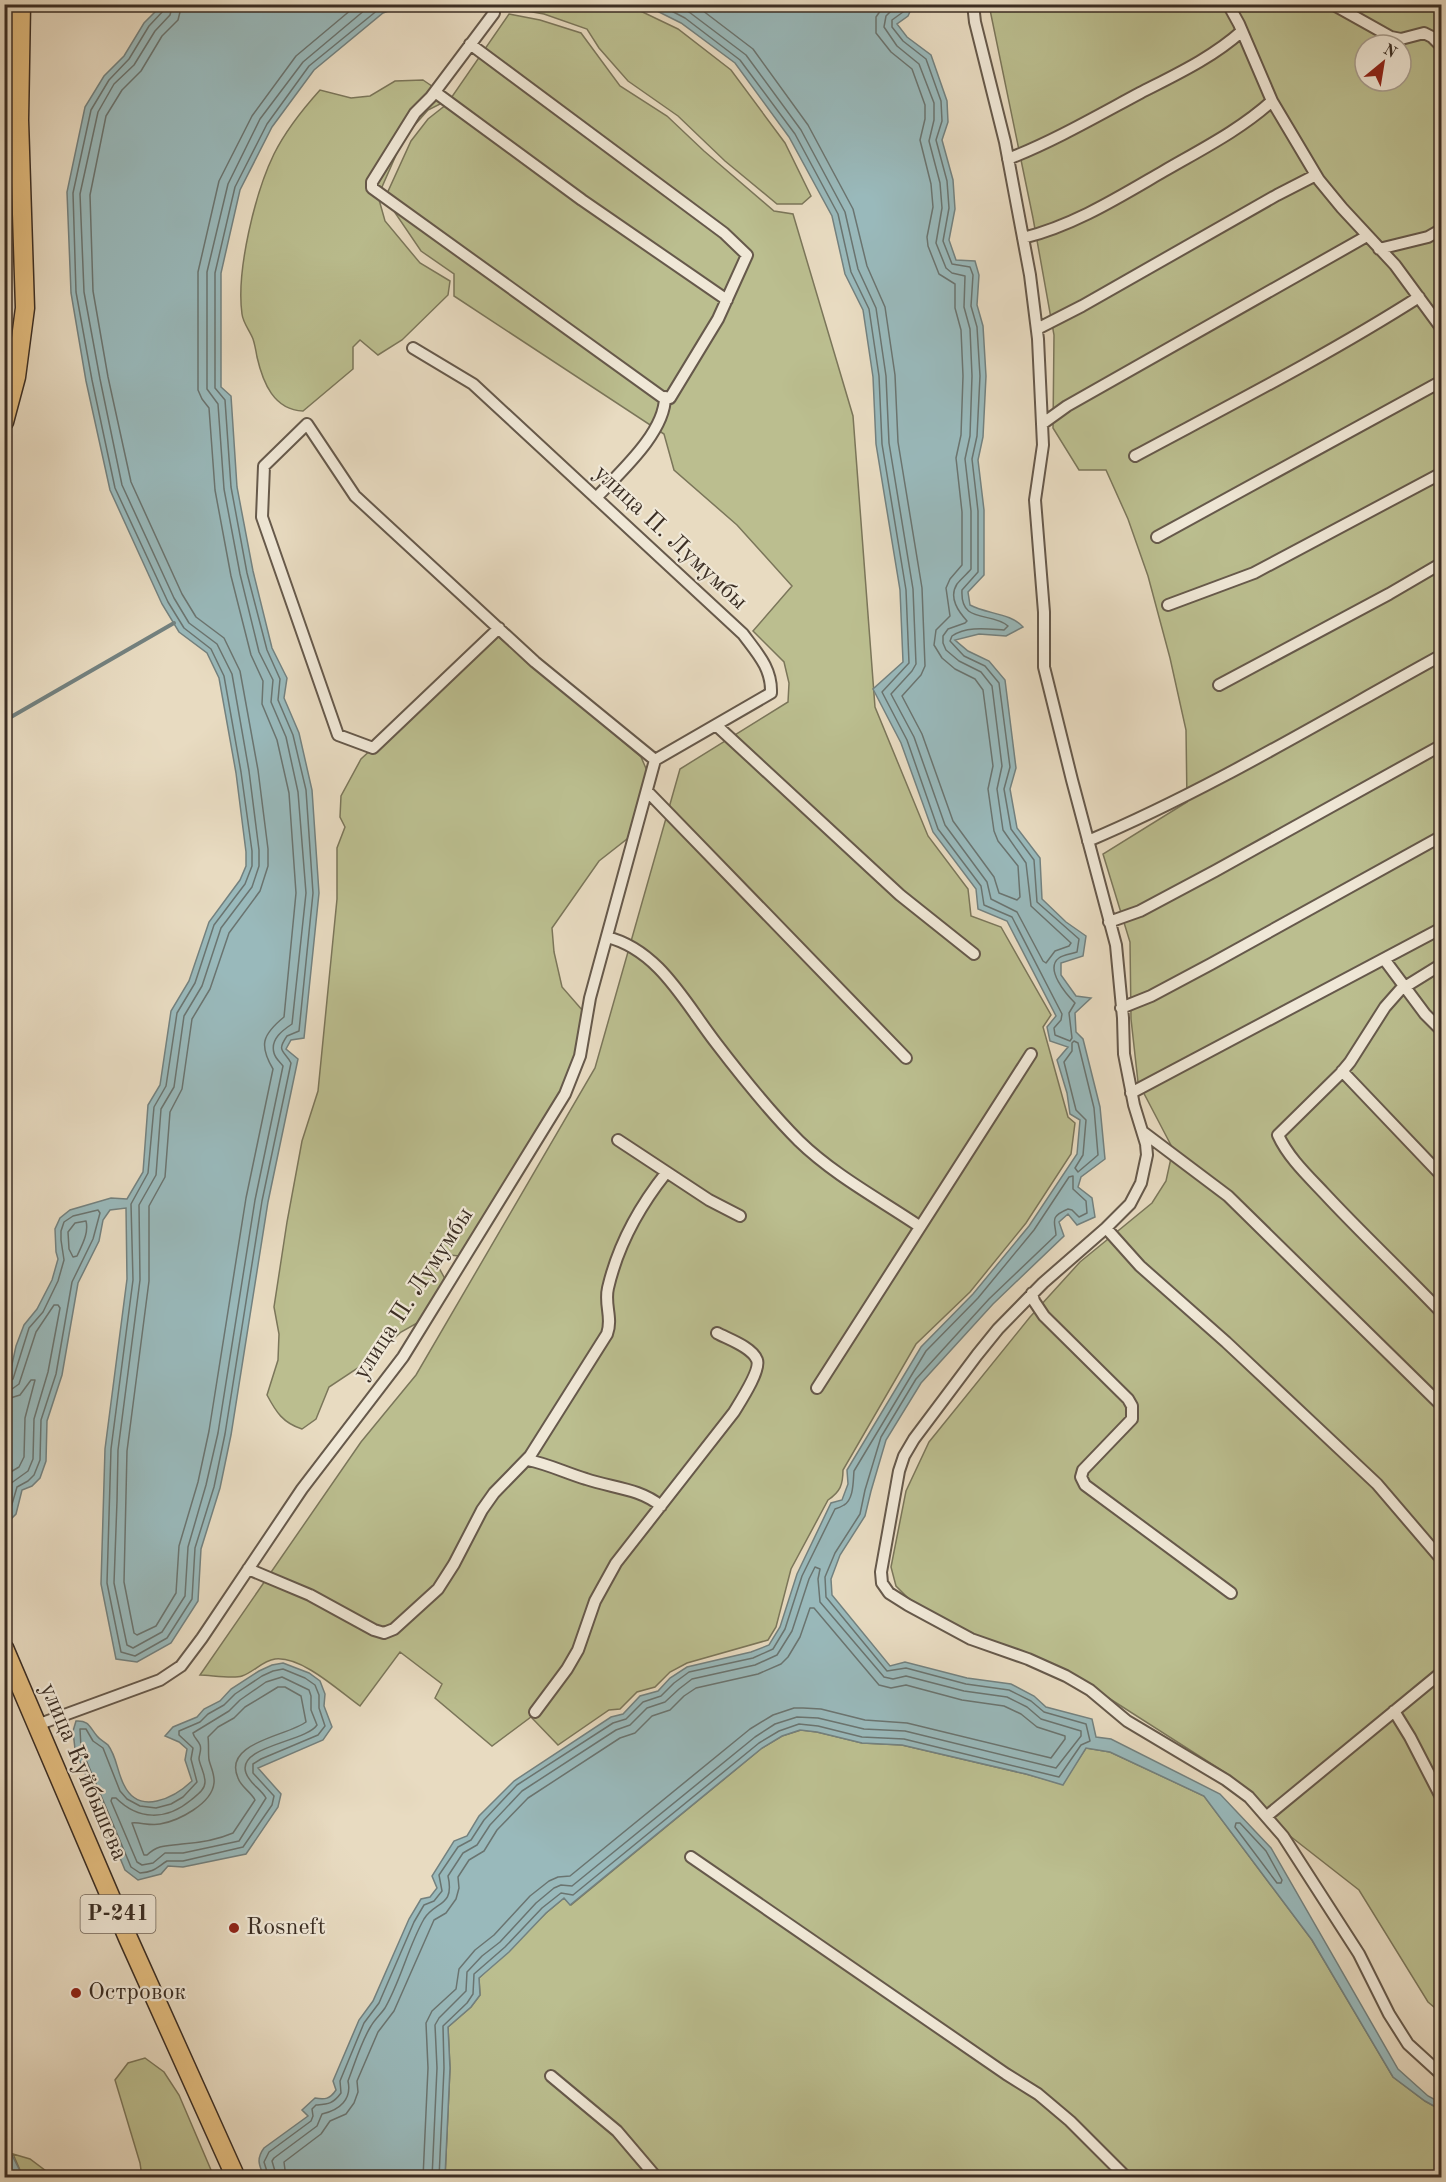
<svg xmlns="http://www.w3.org/2000/svg" width="1446" height="2182" font-family="'Old Standard TT',serif">
	<rect width="100%" height="100%" fill="#e8dbc1"/>
	<filter id="stains"><feTurbulence type="fractalNoise" baseFrequency=".00333" numOctaves="4"/><feColorMatrix values="0 0 0 0 .2 0 0 0 0 .09 0 0 0 0 .02 0 0 0 .5 -.17"/></filter>
	<radialGradient id="worn" r=".72"><stop offset=".6" stop-color="#630" stop-opacity="0"/><stop offset="1" stop-color="#630" stop-opacity=".3"/></radialGradient>
	<path fill="#bbbe8f" stroke="#7b765a" stroke-width="1.5" fill-rule="evenodd" d="M516,4L628,5L678,29L731,70L785,143L811,196L802,204H777L725,161L678,116L628,81L599,48L587,29L544,14L516,9Z
		M989,5H1441V2013L1428,2002L1359,1890L1290,1836L1226,1773L1093,1688L922,1612L896,1586L891,1567L906,1491L929,1442L1030,1317L1080,1262L1152,1203L1166,1181L1173,1149L1138,1082L1131,1019L1130,942L1103,854L1187,802L1186,730L1170,658L1148,576L1128,519L1106,470H1079L1053,428L1054,335L1033,218ZM1365,45H1401V81H1365Z
		M509,14L540,20L581,33L620,86L667,116L704,151L774,211L793,214L853,416L875,707L928,836L968,889L971,916L1001,927L1051,1015L1043,1027L1068,1117L1075,1123L1071,1154L1026,1223L970,1292L916,1344L843,1470C843,1485 840,1492 828,1500L791,1569L776,1627L768,1640L687,1663L670,1672L655,1687L637,1692L620,1709L609,1710L558,1745L531,1717L492,1746L435,1698L442,1684L400,1652L360,1706C339,1691 302,1656 275,1659C262,1661 254,1672 242,1676C233,1679 210,1675 200,1675L361,1442L416,1375L595,1068L680,769L788,702L789,683L784,662L753,631L792,586L737,525L674,470L664,434L454,296V274L421,251L385,198L411,141L428,119L447,104Z
		M423,80L442,93L444,102L428,110L404,137L378,196L385,221L420,263L450,281L448,295L402,340L378,355L360,340L353,347V369L303,411C274,410 263,383 257,357C256,351 255,345 253,339C250,331 243,323 242,314C236,271 255,193 274,154C286,130 302,110 320,90L351,98L370,96L395,81Z
		M496,635L641,757L648,773L632,835L599,861L552,928L554,952L562,987L583,1011L577,1054L561,1092L459,1256L431,1253L445,1279L419,1322L401,1332L373,1358L329,1387L316,1419L302,1429C283,1423 276,1412 267,1395L278,1360L279,1334L274,1307L287,1222L302,1141L318,1091L337,899V848L345,827L340,817L341,796L361,759Z
		M801,1730L817,1732L862,1743L902,1745L1026,1774L1062,1784L1086,1748L1110,1752L1204,1796L1312,1940L1393,2077L1425,2101L1441,2110V2177L445,2178L450,2068L448,2027L471,2007L480,1995L479,1978L546,1913L564,1898L571,1905L762,1748L782,1736Z
		M145,2058L164,2072L179,2095L214,2177H142L140,2163L115,2080L128,2063Z
		M13,2154L30,2159L54,2177H23Z"/>
	<path fill="#99b9bb" stroke="#73817f" stroke-width="1.5" d="M162,5H404L383,13L314,70L272,127L240,190L221,273V387L231,396L237,487L253,571L272,648L287,678L284,698L299,733L312,790L319,893L304,1038L291,1040L286,1049L298,1059L268,1202L231,1435L220,1488L201,1549L198,1601L171,1643L137,1662L116,1659L101,1584L105,1449L127,1279L126,1208L110,1210L103,1220L99,1241L78,1283L62,1375L47,1421L46,1461L40,1478L32,1486L22,1490L16,1514L5,1525L4,1382L11,1369L16,1346L24,1325L37,1309L52,1280L58,1259L56,1252L55,1229L60,1218L70,1210L111,1198L127,1199L143,1172L148,1105L160,1085L171,1011L189,981L209,922L240,880L246,866V852L236,773L219,678L207,653L179,632L162,604L110,490L86,381L71,293L67,192L85,107L104,76L124,56L144,23Z
		M645,5H913L908,16L897,24L907,37L931,55L947,101L948,122L942,140L953,180L955,209L949,240L956,260L975,261L979,275L977,305L983,326L986,376L983,437L978,460L984,510V575L968,592L970,605C986,614 1011,613 1023,627L1006,636L979,634L955,640L968,651L989,661L1005,680L1016,768L1010,789L1017,828L1040,858L1042,899L1066,922L1086,936L1083,956L1061,963V975L1076,996L1091,998L1075,1013L1076,1032L1083,1039L1100,1107L1105,1159L1081,1177L1078,1187L1092,1198L1095,1217L1077,1225L1068,1214L1059,1222L1064,1236L993,1304L921,1383L886,1440L871,1491L865,1516L840,1555L831,1579L832,1595L890,1666L905,1662L967,1678L1011,1684L1034,1696L1046,1707L1092,1719L1096,1737L1111,1739L1220,1794L1271,1848L1398,2069L1428,2096L1441,2103V2110L1425,2101L1393,2077L1312,1940L1204,1796L1110,1752L1086,1748L1063,1785L1026,1774L902,1745L862,1743L817,1732L800,1730L782,1736L762,1748L570,1905L564,1898L546,1913L509,1952L479,1978L480,1995L471,2007L448,2027L450,2068L445,2177L309,2178C297,2174 278,2178 264,2177C259,2165 256,2159 264,2148L308,2116L302,2110L315,2098C325,2100 330,2099 336,2090L333,2081L359,2020L373,2001L409,1919L421,1899L430,1897L437,1888L432,1876L454,1841L467,1836L479,1816L514,1781L611,1717L623,1714L640,1696L658,1691L670,1678L687,1667L751,1652L769,1645L780,1627L797,1574L831,1503L842,1500L848,1484L847,1470L921,1347L973,1294L1029,1226L1077,1154L1080,1120L1070,1114L1067,1093L1057,1060L1068,1047L1050,1041L1047,1027L1056,1016L1007,921L978,909L976,889L933,832L901,743L873,689L903,662L900,590L876,444L873,377L863,310L845,274L832,216L789,137L735,63L681,23Z
		M283,1663L309,1673L320,1681L325,1694L324,1706L332,1727L323,1740L258,1768L281,1794L278,1807L246,1854L183,1867L168,1866L161,1874L138,1880L125,1870L75,1749L73,1731L76,1721C89,1720 90,1728 97,1736C100,1740 105,1742 108,1745C117,1757 117,1772 124,1785C139,1816 174,1798 192,1781L185,1760L187,1749L179,1742L165,1736L173,1727L197,1717L204,1709L220,1701L231,1689L259,1671L272,1665Z
		M4,2139L23,2177H5Z"/>
	<g fill="none" stroke-linecap="round" stroke-linejoin="round">
		<path stroke="#6a7470" stroke-width="1.5" d="M166,4L164,10L149,26L129,59L109,80L91,110L73,193L76,292L92,380L115,488L168,602L184,628L211,649L224,676L241,772L252,851V866L245,884L214,925L195,983L177,1013L166,1086L154,1107L148,1173L131,1204L133,1280L111,1449L107,1583L121,1652L135,1656L167,1638L192,1599L195,1548L214,1487L225,1434L262,1201L291,1063C284,1050 276,1052 287,1036L299,1031L313,893L306,790L293,735L278,700L280,679L267,650L247,573L231,487L225,400L215,388V273L235,187L267,124L309,66L379,9L389,4
			M173,4L170,15L155,31L134,65L114,84L98,112L80,194L84,292L100,379L122,485L174,598L189,623L217,644L232,674L249,771L259,850V866L252,887L221,928L202,986L184,1016L174,1087L161,1109L156,1175L139,1205L140,1280L118,1450L117,1501L114,1583L127,1645L133,1648L162,1632L185,1596L188,1547L206,1485L218,1433L255,1200L283,1066C280,1062 275,1058 274,1053C270,1039 283,1030 292,1024L306,893L298,792L286,737L271,702L273,680L259,652L240,574L224,489L218,404L207,389V272L228,184L260,119L303,62L372,4
			M182,4L178,20L162,36L141,71L122,90L106,116L90,195L93,291L108,377L131,482L182,594L196,617L224,638L240,671L258,770L268,849V866L260,891L229,933L210,989L192,1019L182,1089L170,1112L165,1177L149,1206V1281L127,1451L124,1582L134,1633L137,1635L156,1626L176,1593L179,1546L198,1482L209,1431L246,1198L273,1069C259,1045 262,1035 284,1017L296,893L289,793L277,740L262,704L263,681L251,655L231,576L215,490L209,408L202,399L198,390V272L219,181L252,116L296,56L358,4
			M658,4L685,18L740,60L795,134L838,214L851,272L869,309L879,376L882,444L906,590L909,663L882,692L907,740L938,829L981,886L984,905L1012,917L1062,1014L1061,1020L1054,1028L1055,1035L1070,1041L1072,1038L1069,1013L1075,1003C1067,995 1044,969 1059,958C1063,955 1071,954 1077,952L1079,939L1037,902L1034,860L1011,829L1004,789L1010,767L999,683L985,666L964,656L950,641L952,636C967,626 987,629 1004,630L1008,626C991,611 960,625 962,590L978,572V511L972,459L977,436L980,376L977,327L971,306L973,275L970,267L952,264L943,241L949,208L947,181L936,140L942,121L941,101L926,59L903,41L892,27V20L903,12L906,4
			M675,4L689,12L746,55L801,130L845,212L858,269L876,308L886,376L889,443L913,589L916,664L912,671L891,694L914,737L945,825L987,882L991,899L1017,912L1043,961L1046,963L1055,951L1069,946L1071,943L1031,906L1026,863L1003,830L997,789L1002,766L992,686L981,672L959,661L946,650L943,643V636L948,629L965,623L967,621C959,612 948,598 957,584C961,579 967,574 971,569V511L965,459L970,436L972,376L970,329L964,307L965,276L952,273L946,268L936,243L942,208L940,183L929,141L934,120V103L919,64L897,46L884,27L886,16L898,4
			M694,4L753,49L808,125L853,209L867,266L885,307L895,375L898,442L922,588L925,666L921,675L902,696L922,734L953,821L994,877L999,893L1017,900L1020,897L1018,866L998,841L994,831L988,789L993,766L983,690L975,679L955,669L942,658L934,645L936,630L950,616L946,588L950,579L962,565V512L956,458L961,435L963,376L961,330L955,308V284L939,274L928,246L927,237L933,207L931,184L920,140L925,119V105L912,69L891,52L876,33V17L885,4
			M1074,1041L1078,1043L1094,1108L1098,1155L1078,1172L1075,1168L1083,1155L1086,1120L1076,1110L1064,1062L1072,1051V1043Z
			M86,1221C89,1233 82,1245 77,1256L73,1257L69,1249L68,1232L75,1223Z
			M4,1383L13,1379L29,1328L43,1312L58,1281L64,1260L61,1240V1231L64,1222L73,1216L98,1210L100,1213L93,1239L72,1282L56,1374L41,1420L40,1460L34,1475L28,1481L17,1487L10,1511L4,1517
			M4,1390L12,1389L19,1384L36,1332L54,1305H58L60,1308L48,1372L34,1419L33,1459L28,1471L10,1484L4,1504
			M4,1400L20,1395L31,1380H35L25,1418L24,1457L19,1467L4,1476
			M283,1669L305,1678L315,1685L319,1695V1708L325,1726L318,1735L261,1759L253,1764V1773L274,1796L272,1805L243,1847L183,1861H167C156,1868 154,1872 140,1873L131,1867L81,1748L80,1729H86L93,1741L103,1748L120,1791L127,1799L140,1806L156,1808L171,1804L183,1797L197,1782L191,1759L193,1748L179,1735V1731L200,1722L208,1714L224,1705L235,1694L262,1676L273,1671Z
			M282,1677L309,1690L311,1696V1710L317,1725C306,1742 236,1746 246,1773C249,1783 261,1789 266,1798L239,1841L183,1853H165L153,1863L142,1865L137,1862L111,1801L112,1798H116C138,1820 166,1821 191,1800C197,1795 205,1790 205,1782C205,1773 200,1766 199,1759C199,1754 202,1750 200,1745C198,1740 194,1738 193,1733L229,1711L240,1700L266,1682Z
			M278,1687H285L301,1696L306,1722C288,1736 222,1742 238,1778C241,1787 251,1792 255,1800L233,1833C219,1839 198,1843 182,1844C167,1846 159,1844 147,1855H144L132,1823C140,1822 150,1826 160,1824C178,1821 212,1804 214,1783C215,1775 211,1768 209,1760C208,1753 209,1744 208,1737L218,1727L234,1718L245,1707Z
			M1236,1823H1240L1266,1851L1282,1880L1281,1883H1277L1235,1827Z
			M269,2178L264,2162L269,2152L311,2121L313,2116L312,2109L316,2105C328,2104 333,2104 341,2093L340,2081L364,2023L379,2003L414,1922L424,1905L434,1901L442,1891L439,1875L458,1847L471,1840L484,1820L517,1785L613,1723L626,1719L643,1702L661,1696L674,1683L689,1672L753,1658L773,1649L785,1629L802,1576L835,1509C838,1508 841,1507 844,1505C854,1499 853,1481 854,1471L926,1351L978,1298L1034,1230L1069,1177L1073,1176V1189L1086,1201L1087,1213L1079,1217L1072,1210L1068,1209C1049,1217 1055,1221 1056,1235L989,1299L916,1379L881,1437L865,1490L860,1514L835,1553L825,1577L826,1597L887,1671L906,1668L966,1684L1009,1690L1031,1701L1044,1712L1086,1724L1090,1741L1081,1745L1059,1777L904,1739L862,1737L818,1726L799,1724L779,1731L759,1743L573,1895L561,1893L542,1908L505,1947L474,1974L473,1994L467,2003L443,2026L444,2068L439,2178
			M277,2178L272,2161L274,2158L317,2126L322,2114C340,2110 352,2099 348,2081C355,2063 361,2042 371,2026C375,2019 381,2014 385,2008C401,1980 408,1947 424,1919C435,1901 455,1907 448,1876L463,1853L477,1845L490,1825L522,1791L616,1730L630,1725L647,1708L665,1702L679,1689L692,1679L755,1665L777,1655L792,1631L809,1579L815,1567L820,1569L818,1579L820,1602L884,1677L893,1679L906,1676L964,1691L1007,1697L1027,1707L1041,1719L1081,1731V1736L1056,1768L905,1731L864,1729L818,1718L797,1717L775,1724L755,1737L572,1886L561,1885L554,1888L536,1903L500,1942L482,1956L467,1972L466,1991L439,2018L435,2025L437,2068L432,2178
			M286,2178L284,2162L321,2134L330,2121L346,2114L354,2103L358,2092L357,2081L378,2032L394,2011L434,1920L446,1913L456,1899L459,1888L458,1877L469,1860L484,1851L497,1830L528,1798L620,1738L635,1733L652,1716L670,1710L684,1696L696,1688L758,1674L781,1664L788,1657L800,1637L810,1608H814L879,1685L891,1688L906,1685L962,1700L1004,1706L1021,1714L1037,1727L1065,1736V1739L1051,1758L907,1723L865,1720L821,1709L803,1708H794L773,1715L750,1729L570,1876L558,1877L549,1881L530,1896L494,1935L475,1950L459,1969L456,1989L432,2011L426,2023L428,2068L423,2178"/>
		<path stroke="#73817f" stroke-width="4" d="M4,721L174,623"/>
		<g stroke="#66594b" stroke-width="14">
			<path id="street" d="M973,4L975,22L1005,142L1030,275L1038,339L1043,445L1035,500L1044,612V667L1072,780L1116,945L1123,1018L1124,1054L1134,1105L1146,1144L1147,1155L1141,1183L1130,1204L1106,1228L1043,1283L998,1329L977,1355L914,1439L904,1456L899,1471L881,1572L882,1583L889,1593L908,1605L971,1639L1028,1659L1066,1676L1090,1690L1127,1721L1226,1780L1249,1797L1283,1836L1359,1954L1389,2014L1408,2044L1442,2075
				M1228,4L1239,24L1272,101L1319,180L1342,208L1395,265L1442,329
				M1332,4L1391,37L1401,39L1424,33L1432,37L1442,47
				M470,44L724,233L747,255L718,319L670,398L662,397L372,188V182L415,113L431,97L494,13
				M435,92L582,200L727,300
				M1008,159C1054,141 1097,116 1140,93C1175,75 1212,58 1242,31
				M1023,238C1075,225 1119,197 1164,171C1202,149 1240,130 1272,101
				M1379,249L1428,237L1442,229
				M1037,329L1082,306L1277,195L1316,175
				M413,348L473,384L743,634C757,653 772,668 771,693L655,760
				M1042,424L1067,406L1367,236
				M1135,456C1230,405 1328,355 1419,297
				M596,498C619,473 665,433 665,397
				M1157,537L1442,381
				M1168,605L1254,573L1442,473
				M1219,685L1389,594L1442,563
				M716,725L900,895L974,954
				M647,791L906,1058
				M1088,841C1211,789 1325,719 1442,655
				M1109,922L1140,911L1215,871L1442,745
				M607,937C659,950 685,1003 716,1043C742,1077 769,1111 799,1141C834,1175 879,1199 919,1226
				M1384,959L1425,1014L1442,1031
				M1442,964L1400,990L1385,1007L1350,1062L1340,1074L1278,1135C1288,1157 1307,1175 1324,1193C1362,1234 1403,1272 1442,1313
				M1121,1008L1151,996L1211,964L1442,836
				M1342,1071L1442,1176
				M1131,1093L1442,928
				M1143,1132L1228,1196L1442,1406
				M618,1140L709,1200L740,1216
				M1106,1228L1140,1266L1226,1342L1377,1484L1442,1560
				M1032,1293L1034,1301L1044,1316L1128,1399L1132,1406V1419L1083,1470L1081,1477L1085,1485L1231,1593
				M817,1388L1031,1054
				M528,1460C548,1464 566,1473 586,1479C612,1488 639,1488 661,1506
				M248,1569L310,1595L374,1630L384,1633L394,1629L438,1589L454,1564L482,1510L494,1493L530,1456L607,1334C613,1318 604,1305 608,1288C618,1245 639,1207 666,1173
				M1394,1711L1410,1737L1442,1799
				M535,1712L567,1669L578,1650L595,1601L616,1563L734,1412C740,1402 761,1370 757,1360C752,1347 728,1339 717,1333
				M37,1725L160,1680L181,1666L202,1638L302,1489L403,1357L565,1094L580,1056L590,998L655,760L535,662L355,496L307,424L264,466L262,517L338,735L373,748L499,628
				M1267,1816L1442,1672
				M691,1857L1006,2074L1038,2094L1070,2121L1127,2178
				M551,2076L617,2131L657,2178"/>
		</g>
		<g stroke="#3b2e24" stroke-width="21">
			<path id="highway" d="M4,422L16,377L25,308L19,120L21,4
				M4,1648L128,1938L236,2178"/>
		</g>
		<use href="#street" stroke="#f0e8d7" stroke-width="10"/>
		<use href="#highway" stroke="#e4be80" stroke-width="18"/>
	</g>
	<g fill="#8f2418" stroke="#f0e8d7" stroke-width="2">
		<circle cx="234" cy="1928" r="6"/>
		<circle cx="76" cy="1993" r="6"/>
	</g>
	<g text-anchor="middle" dominant-baseline="central" stroke-width="4.5" stroke-linejoin="round" paint-order="stroke">
		<rect fill="#f0e8d7" stroke="#71665a" stroke-width="1.5" x="80.5" y="1895" width="75" height="38" rx="4.5"/>
		<g font-size="22" font-weight="bold" fill="#3b2e24">
			<text x="118" y="1914">Р-241</text>
		</g>
		<g font-size="24" fill="#3b2e24" stroke="#f0e8d7">
			<text transform="translate(670 538) rotate(43)">улица П. Лумумбы</text>
			<text transform="translate(414 1294) rotate(-57)">улица П. Лумумбы</text>
			<text transform="translate(83 1772) rotate(67)">улица Куйбышева</text>
		</g>
		<g font-size="24" fill="#3b2e24" stroke="#f0e8d7" text-anchor="start">
			<text x="246" y="1928">Rosneft</text>
			<text x="88" y="1993">Островок</text>
		</g>
	</g>
	<rect width="1446" height="2182" fill="none" stroke="#e8dbc1" stroke-width="24"/>
	<rect x="6" y="6" width="1434" height="2170" fill="none" stroke="#3b2e24" stroke-width="3"/>
	<rect x="12" y="12" width="1422" height="2158" fill="none" stroke="#3b2e24" stroke-width="1.5"/>
	<g transform="translate(1383 63) rotate(30)"><circle r="28" fill="#f0e8d7" stroke="#a89e8f" stroke-width="1.5"/>
	<path d="M0-4.5L10 22L0 15L-10 22Z" fill="#8f2418"/>
	<text y="-9" font-size="16" font-weight="bold" text-anchor="middle" fill="#3b2e24">N</text>
	</g>
	<rect width="100%" height="100%" filter="url(#stains)"/>
	<rect width="100%" height="100%" fill="url(#worn)"/>
</svg>
